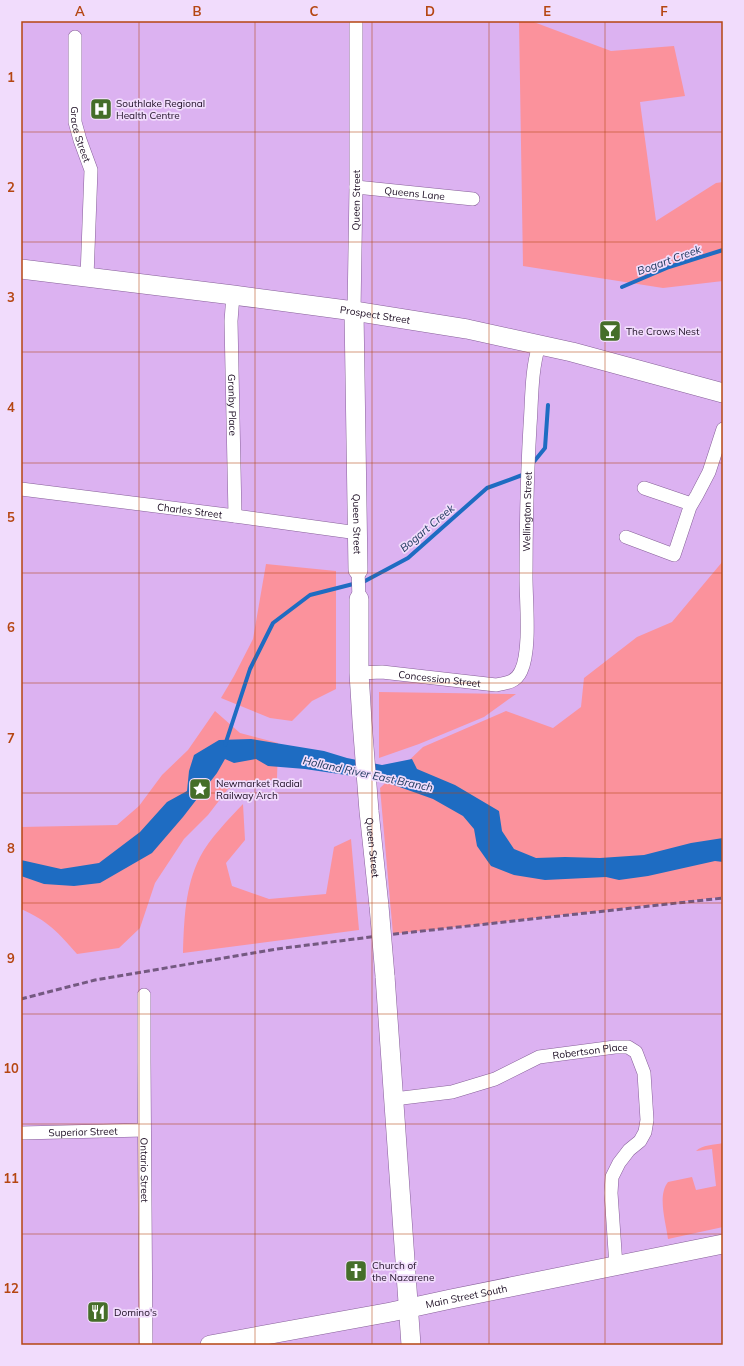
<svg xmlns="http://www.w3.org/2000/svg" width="744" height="1366" font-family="Mulish,sans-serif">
	<rect width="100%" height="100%" fill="#dcb2f1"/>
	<path fill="#fb929c" d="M519,21H531L611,51L674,46L685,96L640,102L656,221L716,183L723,182V281L663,288L523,266Z
		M723,561V897L393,934L380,788L423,747L506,711L553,728L581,707L584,678L637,637L672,622Z
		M266,564L336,571V689L312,701L292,721L270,718L221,698L234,676L253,639Z
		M379,692L516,694L484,717L419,744L379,758Z
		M215,711L240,733L278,743L277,779L228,789L208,815L184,839L155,883L140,928L119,948L77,954C58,932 48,921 21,909V827L117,825L139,806L162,775L188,750Z
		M243,804L245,840L226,863L232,886L269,899L326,894L334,847L351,839L359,930L183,953C184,921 185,886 200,857C209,839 229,819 243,804Z
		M723,1143V1227L668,1239C666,1222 657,1196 668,1182L692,1177L696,1190L716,1186L712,1149L696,1151C702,1145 714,1145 723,1143Z"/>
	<path fill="#1e6cc2" d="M251,739L324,751L347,758L382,765L412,759L417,769L455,785L499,811L502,831L514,849L536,858L565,857L600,858L644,855L691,843L723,838V862L715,861L648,876L619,880L606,877L545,880L514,875L491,866L477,846L474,829L463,816L433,799L380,780L305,769L268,766L256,759L234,763L225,759L217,773L183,817L152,853L100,883L74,886L44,884L21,876V860L61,869L99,863L140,832L167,802L187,791L189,771L194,755L219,740Z"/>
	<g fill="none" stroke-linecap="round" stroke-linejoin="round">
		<path stroke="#1e6cc2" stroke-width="4" d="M622,287L669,267L723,250
			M532,464L545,448L548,405
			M225,745L250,669L273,623L310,595L365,581L408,558L487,488L525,474"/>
		<g stroke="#876099" stroke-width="14">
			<g id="minor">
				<path id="s1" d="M75,37V122L80,140L91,170L87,277"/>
				<path id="s2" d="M356,187L473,199"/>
				<path id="s3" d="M233,295L231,321L235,516"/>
				<path id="s4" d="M354,311L356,187V21"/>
				<path d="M644,488L691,504"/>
				<path id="s5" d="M21,489L235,516L358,533"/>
				<path d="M626,537L674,555L690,507L697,495L709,472L723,429"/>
				<path d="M358,570L359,599"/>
				<path id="s6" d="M359,673L382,672L496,685C507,683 516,682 521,671C531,650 526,602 526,578C526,527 527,477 530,426C532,399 531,371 539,345"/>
				<path id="s7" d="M144,995V1062L146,1345"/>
				<path id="s8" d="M394,1099L452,1092L495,1079L539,1057L615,1047H628L636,1052L644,1073L647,1120L645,1132L640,1141L629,1150L619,1163L612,1177L611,1193L616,1266"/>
				<path id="s9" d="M21,1133L144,1130"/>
			</g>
		</g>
		<g stroke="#876099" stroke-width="20">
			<g id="secondary">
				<path id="s10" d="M21,269L233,295L354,311L467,329L572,352L723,393"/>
				<path id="s11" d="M354,311L358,570"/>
				<path id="s12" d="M359,599V673L362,721L369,811L379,906"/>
				<path d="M385,976L411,1345"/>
				<path id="s13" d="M210,1345L391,1312L451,1299L723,1244"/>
			</g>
		</g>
		<use href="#minor" stroke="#fff" stroke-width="13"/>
		<use href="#secondary" stroke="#fff" stroke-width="19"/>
		<path stroke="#745981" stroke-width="3" stroke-dasharray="6 3" stroke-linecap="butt" d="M21,999L95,980L277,949L386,935L723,898"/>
		<g stroke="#876099" stroke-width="20" stroke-linecap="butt">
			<path id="secondary-bridge" d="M379,906L385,976"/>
		</g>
		<use href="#secondary-bridge" stroke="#fff" stroke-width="19"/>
	</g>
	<path fill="none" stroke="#b54612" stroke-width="1" stroke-opacity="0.55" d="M139,21V1345M255,21V1345M372,21V1345M489,21V1345M605,21V1345M21,132H723M21,242H723M21,352H723M21,463H723M21,573H723M21,683H723M21,793H723M21,903H723M21,1014H723M21,1124H723M21,1234H723"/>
	<defs>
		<g id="hospital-square" transform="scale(1.15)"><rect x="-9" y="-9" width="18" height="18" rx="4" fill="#456e29" stroke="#f1dcfc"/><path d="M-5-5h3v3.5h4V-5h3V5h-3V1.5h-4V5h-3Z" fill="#fff"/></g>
		<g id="bar-square" transform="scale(1.15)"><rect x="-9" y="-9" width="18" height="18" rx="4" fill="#456e29" stroke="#f1dcfc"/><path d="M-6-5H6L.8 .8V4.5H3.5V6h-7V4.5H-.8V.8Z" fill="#fff"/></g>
		<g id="sight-square" transform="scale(1.15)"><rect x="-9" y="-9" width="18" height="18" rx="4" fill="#456e29" stroke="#f1dcfc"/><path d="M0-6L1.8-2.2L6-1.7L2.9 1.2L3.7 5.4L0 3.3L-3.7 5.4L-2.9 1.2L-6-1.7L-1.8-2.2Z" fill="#fff"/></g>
		<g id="church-square" transform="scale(1.15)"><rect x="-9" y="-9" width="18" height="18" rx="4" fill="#456e29" stroke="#f1dcfc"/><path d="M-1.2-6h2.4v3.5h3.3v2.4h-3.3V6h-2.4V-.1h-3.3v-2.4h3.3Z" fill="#fff"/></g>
		<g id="restaurant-square" transform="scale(1.15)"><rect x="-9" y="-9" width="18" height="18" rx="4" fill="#456e29" stroke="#f1dcfc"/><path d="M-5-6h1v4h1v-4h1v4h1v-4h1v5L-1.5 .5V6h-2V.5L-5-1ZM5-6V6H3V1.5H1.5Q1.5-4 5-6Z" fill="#fff"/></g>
	</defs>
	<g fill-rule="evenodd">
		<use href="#hospital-square" x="101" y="109"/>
		<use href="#bar-square" x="610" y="331"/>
		<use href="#sight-square" x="200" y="789"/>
		<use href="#church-square" x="356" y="1271"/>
		<use href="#restaurant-square" x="98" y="1312"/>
	</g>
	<g text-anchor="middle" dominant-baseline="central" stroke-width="3.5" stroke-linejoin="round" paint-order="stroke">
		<g font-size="10" fill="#1c0d23" stroke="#f1dcfc" text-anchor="start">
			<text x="116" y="103">Southlake Regional<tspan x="116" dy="12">Health Centre</tspan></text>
			<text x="626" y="331">The Crows Nest</text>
			<text x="216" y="783">Newmarket Radial<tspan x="216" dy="12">Railway Arch</tspan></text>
			<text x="372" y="1265">Church of<tspan x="372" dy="12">the Nazarene</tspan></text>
			<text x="114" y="1312">Domino's</text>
		</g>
		<g font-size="10" fill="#1c0d23" stroke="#f1dcfc">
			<text stroke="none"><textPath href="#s1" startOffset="98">Grace Street</textPath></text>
			<text stroke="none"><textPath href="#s2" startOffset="59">Queens Lane</textPath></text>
			<text stroke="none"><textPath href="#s4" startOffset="111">Queen Street</textPath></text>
			<text stroke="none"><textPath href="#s10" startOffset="357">Prospect Street</textPath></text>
			<text stroke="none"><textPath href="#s3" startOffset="110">Granby Place</textPath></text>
			<text stroke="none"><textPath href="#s5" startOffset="170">Charles Street</textPath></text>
			<text stroke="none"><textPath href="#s6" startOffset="328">Wellington Street</textPath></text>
			<text stroke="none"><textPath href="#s11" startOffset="213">Queen Street</textPath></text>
			<text stroke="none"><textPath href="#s6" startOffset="81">Concession Street</textPath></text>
			<text stroke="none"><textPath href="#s12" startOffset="249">Queen Street</textPath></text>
			<text stroke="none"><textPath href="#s8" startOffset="204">Robertson Place</textPath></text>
			<text stroke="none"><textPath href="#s9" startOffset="62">Superior Street</textPath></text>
			<text stroke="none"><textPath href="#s7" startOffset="175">Ontario Street</textPath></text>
			<text stroke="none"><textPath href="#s13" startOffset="261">Main Street South</textPath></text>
		</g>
		<g font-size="11" font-style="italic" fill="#173458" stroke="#f1dcfc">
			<text transform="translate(669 260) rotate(-20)">Bogart Creek</text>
			<text transform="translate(427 528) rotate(-40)">Bogart Creek</text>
			<text transform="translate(368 774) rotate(12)">Holland River East Branch</text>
		</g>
	</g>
	<rect width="744" height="1366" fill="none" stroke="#f1dcfc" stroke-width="44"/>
	<rect x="22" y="22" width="700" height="1322" fill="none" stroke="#b54612" stroke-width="1.5"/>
	<g font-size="13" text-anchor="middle" font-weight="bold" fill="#b54612">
		<text x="80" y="16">A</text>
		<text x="197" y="16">B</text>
		<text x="314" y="16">C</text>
		<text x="430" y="16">D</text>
		<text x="547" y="16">E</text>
		<text x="664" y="16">F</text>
		<text x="11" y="82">1</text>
		<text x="11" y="192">2</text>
		<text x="11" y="302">3</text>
		<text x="11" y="412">4</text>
		<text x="11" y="522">5</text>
		<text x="11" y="632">6</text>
		<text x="11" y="743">7</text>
		<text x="11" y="853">8</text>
		<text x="11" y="963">9</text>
		<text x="11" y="1073">10</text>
		<text x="11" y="1183">11</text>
		<text x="11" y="1293">12</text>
	</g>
</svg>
